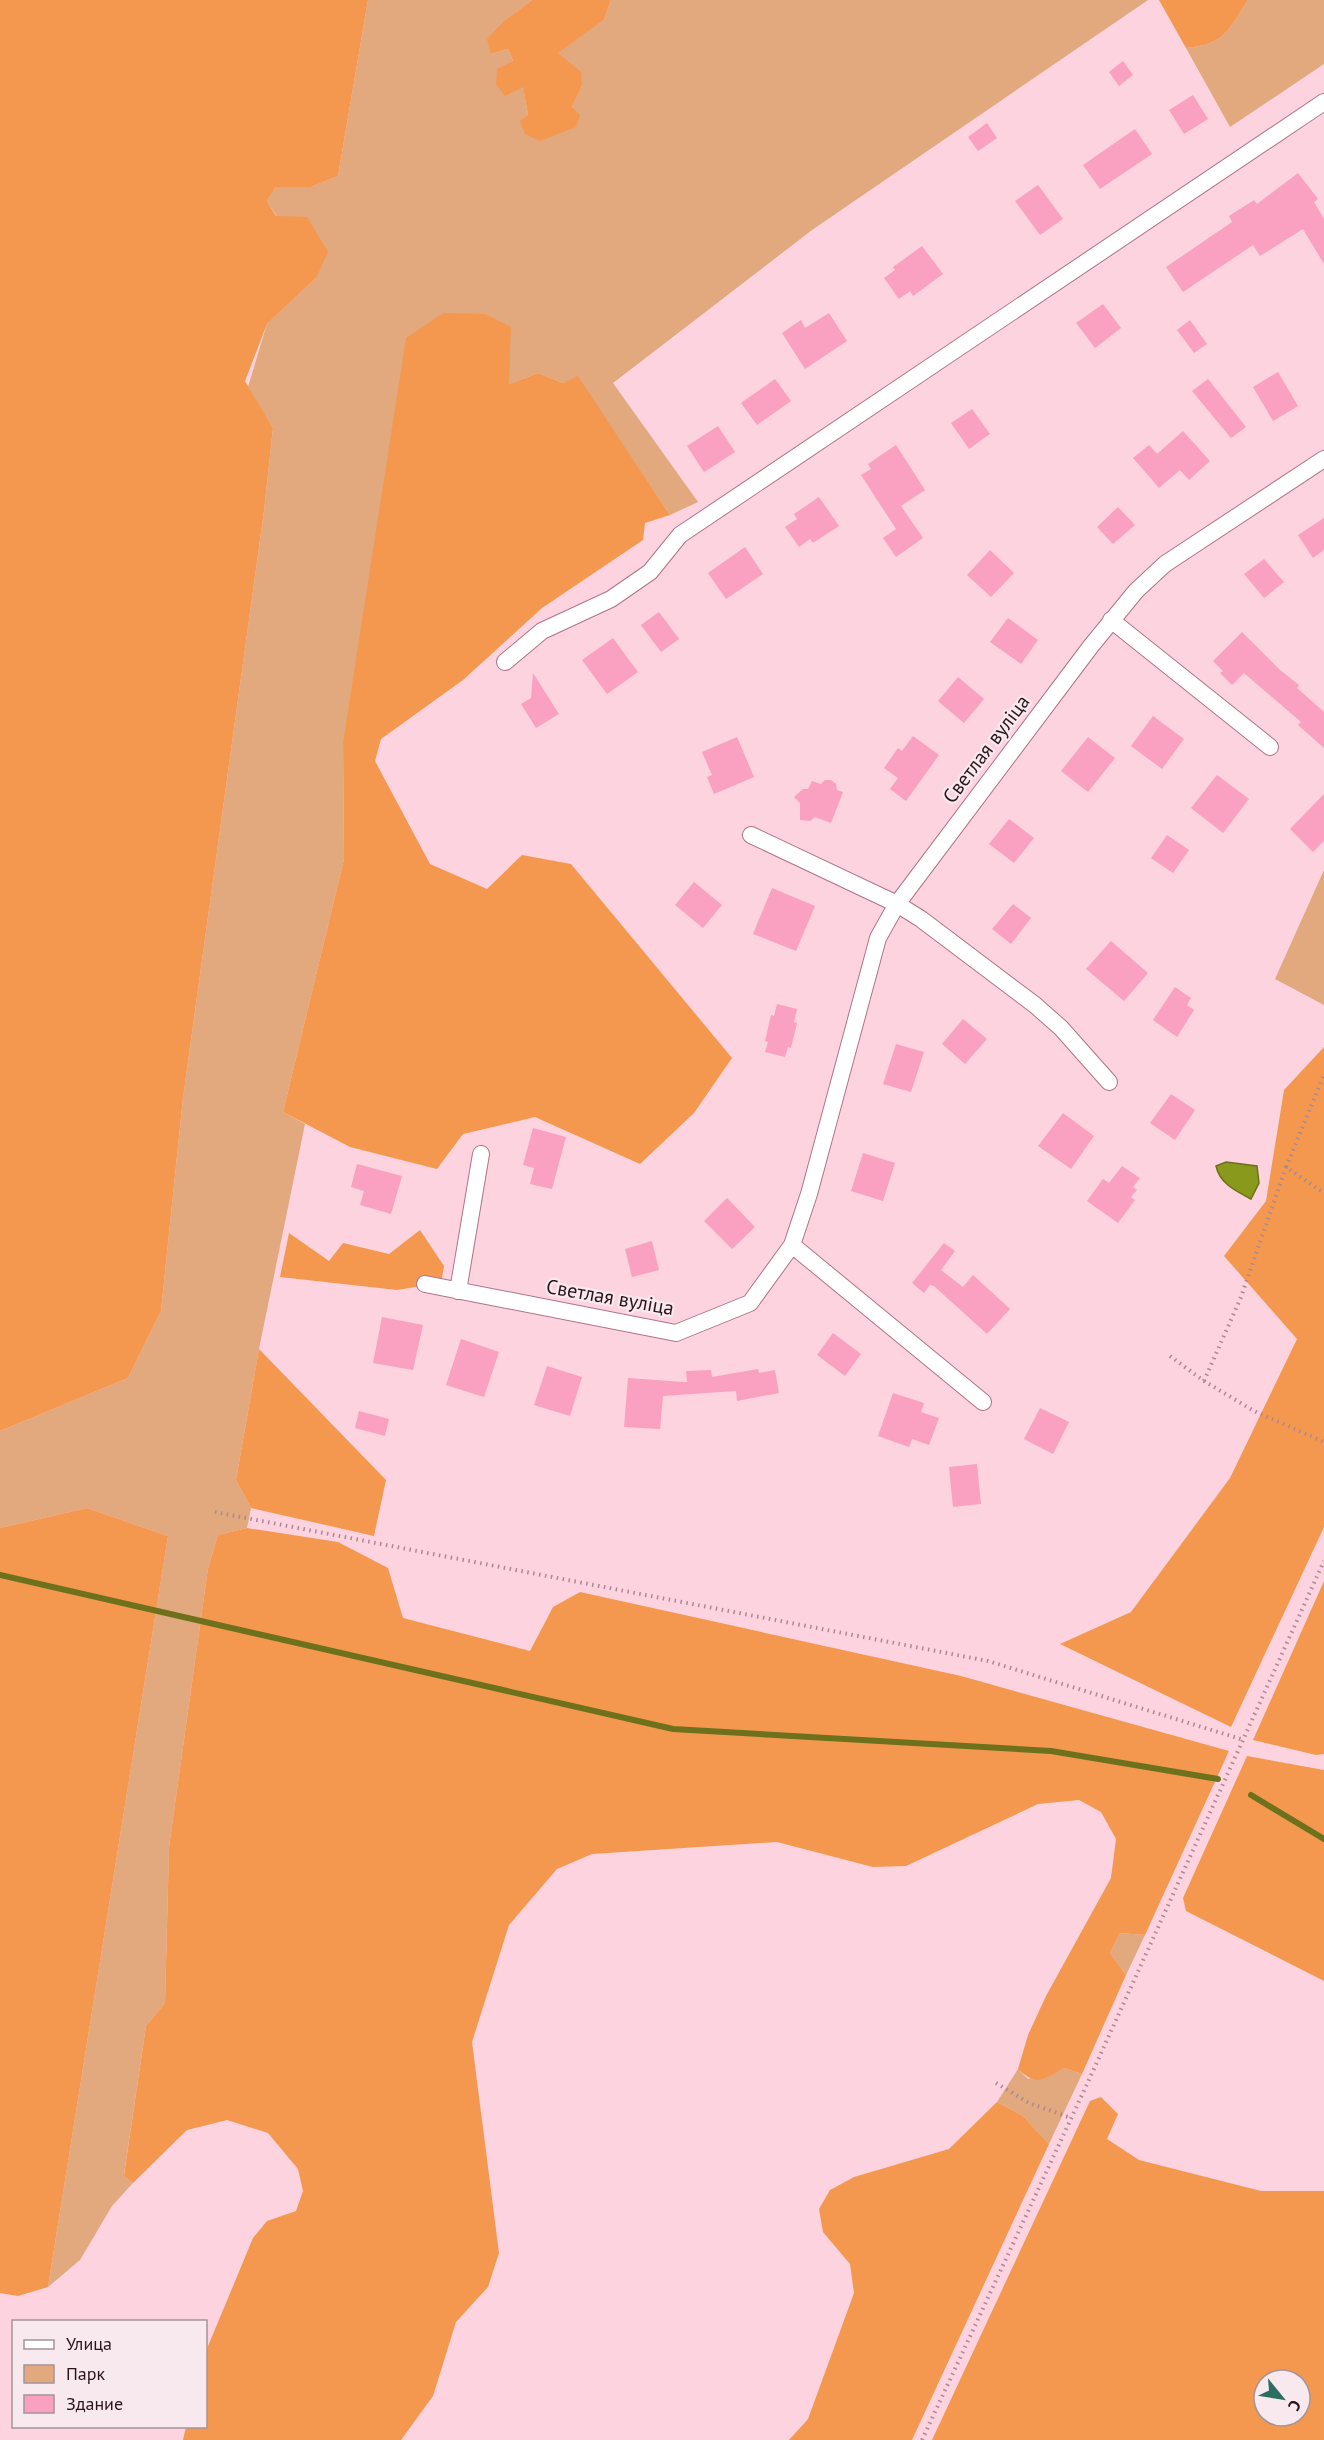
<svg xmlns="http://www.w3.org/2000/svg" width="1324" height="2440" font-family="'PT Sans',sans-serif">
	<rect width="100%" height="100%" fill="#fdd3e0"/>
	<path fill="#e2a87e" d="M368,0H532L505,20L491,54L508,49L523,86L528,115L572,107L582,86L557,53L604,20L611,0H1148L812,230L613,383L698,502L670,515L578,377L563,383L538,373L509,384L343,743L344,859L283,1112L305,1124L259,1349L236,1480L251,1508L247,1528L218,1535L208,1568L169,1847L165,2003L146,2026L124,2174L133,2183L112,2206L80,2260L48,2287L168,1536L87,1508L0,1528V1431L128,1378L161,1311L183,1098L264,511L273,428L248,387L267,324L316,278L267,201L276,187H311L338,176Z
		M1248,0H1324V64L1230,127L1186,48C1226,44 1228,30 1248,0Z
		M1324,870V1005L1275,979Z
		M1120,1933L1145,1935L1126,1975L1110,1953Z
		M1064,2068L1082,2074L1049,2144L1023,2116L997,2102L1018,2069L1028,2079Z"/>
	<path fill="#f4984f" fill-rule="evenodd" d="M0,0H368L338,176L311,187H276L267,201L276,216L307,217L328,252L316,278L267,324L245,381L273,428L264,511L183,1098L161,1311L128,1378L0,1431Z
		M532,0H611L604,20L558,53L581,72L582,86L572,107L580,115L576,127L540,141L525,134L520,121L528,115L523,87L505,96L496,84L497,69L513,61L508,49L491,54L487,39L505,20Z
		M1159,0H1248C1228,30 1226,44 1186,48Z
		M443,313L485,314L511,327L509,384L538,373L563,383L578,376L670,515L645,523L643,540L542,608L463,680L381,739L375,761L430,864L487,889L522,855L571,864L732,1058L694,1113L640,1164L535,1117L463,1134L437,1169L350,1147L283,1112L344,859L343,743L406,338Z
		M1324,1047V1527L1231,1727L1060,1644L1131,1612L1230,1478L1297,1339L1224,1256L1266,1201L1284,1090Z
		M420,1230L444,1266L441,1283L397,1290L280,1277L289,1233L329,1261L343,1243L389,1254Z
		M259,1349L386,1480L374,1536L251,1508L236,1480Z
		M87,1508L168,1536L48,2287L18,2296L0,2293V1528Z
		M247,1528L338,1542L388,1568L403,1618L530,1651L553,1607L580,1592L961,1676L1229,1751L1145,1935L1120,1933L1110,1953L1126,1975L1082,2074L1064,2068C1043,2079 1037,2087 1018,2069L1028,2035L1046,1996L1111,1878L1116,1839L1101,1812L1079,1800L1038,1804L906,1866L873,1867L777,1842L592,1854L557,1869L509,1925L472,2042L499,2253L488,2287L456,2322L433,2396L401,2440H183L186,2427L206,2426V2351L253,2238L267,2221L296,2211L303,2191L298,2169L268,2133L227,2120L187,2130L133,2183L124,2175L146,2026L165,2003L169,1847L208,1568L218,1535Z
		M1324,1581V1754L1316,1755L1253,1740Z
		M1247,1756L1324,1770V1981L1186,1911L1183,1898Z
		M1101,2097L1118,2114L1107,2139L1139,2160L1261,2191H1324V2440H932L1090,2101ZM1264,2380H1300V2416H1264Z
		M997,2102L1023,2116L1049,2144L912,2440H789L808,2419L854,2293L850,2264L823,2232L819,2209L830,2190L854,2177L949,2149Z"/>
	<path fill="#89991b" stroke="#6d711c" stroke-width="1.5" d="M1226,1162L1257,1166L1259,1183L1251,1199C1236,1191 1220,1184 1216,1166Z"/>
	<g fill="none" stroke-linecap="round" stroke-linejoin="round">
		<path stroke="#6d711c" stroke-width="6" d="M0,1575L673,1729L1051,1751L1218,1779
			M1251,1795L1324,1839"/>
	</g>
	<path fill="#faa0c0" d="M1123,61L1133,75L1119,86L1109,72Z
		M1193,95L1208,119L1184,134L1169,110Z
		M987,123L997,138L978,151L968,137Z
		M1135,129L1152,154L1100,189L1083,165Z
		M1298,173L1318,199L1314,202L1324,219V264L1303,229L1260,256L1253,245L1183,292L1166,267L1232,222L1229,216L1254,200L1257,204Z
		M1038,185L1063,219L1040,235L1015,201Z
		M922,246L943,274L913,296L910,291L899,299L884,278L895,270L893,267Z
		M1103,304L1121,328L1095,348L1076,323Z
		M829,313L847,341L805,369L782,333L801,320L805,328Z
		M1190,320L1207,344L1194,353L1177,330Z
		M1278,372L1298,406L1273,421L1253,387Z
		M775,379L791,401L757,425L741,403Z
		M1208,379L1246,427L1231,438L1192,391Z
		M972,409L990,434L969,449L951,423Z
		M718,426L735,452L704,472L687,446Z
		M1183,431L1210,461L1189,480L1180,470L1159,488L1133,458L1149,445L1157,454Z
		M896,445L925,490L901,506L923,538L896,557L883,538L896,529L861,475L871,469L868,464Z
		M819,497L839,526L813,543L810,539L799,547L785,527L797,519L794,514Z
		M1118,507L1135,525L1113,544L1097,527Z
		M1324,518V550L1313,558L1298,535Z
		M745,547L763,574L726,599L708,573Z
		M990,550L1014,573L991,597L967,575Z
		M1264,559L1284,582L1264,598L1244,574Z
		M659,612L679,639L661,652L641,625Z
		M1008,618L1038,640L1021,664L990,642Z
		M1242,632L1280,670L1299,685L1297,688L1324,712V748L1298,725L1301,722L1244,673L1232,685L1220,673L1223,671L1213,661Z
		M613,638L638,672L607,694L582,660Z
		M533,673L559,714L536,728L521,704L531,698Z
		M958,677L984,699L964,723L938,701Z
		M1153,716L1184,739L1162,769L1131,746Z
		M913,736L939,755L906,801L890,789L898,778L884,768L898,748L902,751Z
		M737,737L754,777L714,794L707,777L712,775L702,752Z
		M1088,737L1115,758L1088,792L1061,771Z
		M1217,775L1249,799L1223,833L1191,808Z
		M825,780H831L836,784L837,790L843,792L831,823L815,817L810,821L800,820V803L794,797L803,789H808L812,781L821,784Z
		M1324,794V841L1313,852L1290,829Z
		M1009,819L1034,838L1014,863L989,844Z
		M1167,835L1189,850L1173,873L1151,858Z
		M694,882L722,905L703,928L675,905Z
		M772,888L815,906L796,951L753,934Z
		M1013,904L1031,918L1011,944L992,929Z
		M1111,941L1148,973L1124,1001L1086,969Z
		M1175,987L1191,998L1187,1005L1194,1010L1177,1037L1153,1020Z
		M777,1004L797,1009L794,1022L797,1023L791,1048L788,1047L785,1057L765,1052L768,1042L765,1041L771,1015L774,1016Z
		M963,1019L987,1039L965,1064L942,1044Z
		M896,1044L924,1052L911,1092L883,1084Z
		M1171,1094L1195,1110L1175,1140L1150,1123Z
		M1063,1113L1094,1136L1071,1169L1038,1146Z
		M533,1128L566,1137L552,1189L530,1184L534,1168L523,1165Z
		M863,1153L895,1163L883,1201L851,1191Z
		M357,1164L402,1176L391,1214L360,1205L364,1191L351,1187Z
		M1122,1166L1140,1178L1133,1187L1137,1190L1131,1197L1135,1200L1118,1223L1087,1201L1103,1179L1109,1183Z
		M727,1198L755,1227L732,1249L704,1221Z
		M652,1241L659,1270L632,1277L625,1249Z
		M944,1243L955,1251L941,1270L963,1287L973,1275L1010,1309L987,1334L934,1286L930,1285L924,1293L912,1283Z
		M382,1317L423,1325L413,1370L373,1363Z
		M833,1333L861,1354L845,1376L817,1355Z
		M461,1339L499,1352L484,1397L446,1385Z
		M547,1366L582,1377L570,1416L534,1405Z
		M758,1369L759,1373L775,1370L779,1393L737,1401L736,1391L663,1396L660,1429L624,1427L628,1378L684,1382H687L686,1371L711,1370L712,1377Z
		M893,1393L924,1403L921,1412L939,1418L929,1445L912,1439L909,1447L878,1436Z
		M1040,1408L1069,1422L1053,1454L1024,1439Z
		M359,1411L389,1419L385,1436L355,1428Z
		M977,1464L981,1504L953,1507L949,1467Z"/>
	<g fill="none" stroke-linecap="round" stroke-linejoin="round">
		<g stroke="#b17389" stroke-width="18">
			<path id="minor" d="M1111,620L1270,747
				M505,662L542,631L611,599L650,572L680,535L1324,102
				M751,835L897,904L921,919L1035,1005L1061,1028L1109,1082
				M792,1245L983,1402
				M425,1284L676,1333L750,1303L792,1245L809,1194L878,938L897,904L1091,646L1136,591L1165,564L1324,459
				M458,1291L481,1154"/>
		</g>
		<path stroke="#ab8994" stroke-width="4" stroke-dasharray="1.5 4.5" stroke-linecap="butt" d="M1286,1167L1324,1075
			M1170,1356L1204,1381L1254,1411L1324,1442
			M1204,1381L1241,1297L1286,1167L1324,1193
			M215,1512L988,1661L1244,1740
			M996,2083L1029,2103L1071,2118
			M922,2440L1088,2082L1324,1561"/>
		<use href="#minor" stroke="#fff" stroke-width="16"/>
	</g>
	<g text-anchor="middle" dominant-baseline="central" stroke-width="4.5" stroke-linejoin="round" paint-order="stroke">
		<g font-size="20" fill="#2b141d" stroke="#f7e9ed">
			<text transform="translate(986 749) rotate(-53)">Светлая вуліца</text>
			<text transform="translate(610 1297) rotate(10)">Светлая вуліца</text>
		</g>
	</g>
	<rect x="12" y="2320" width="195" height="108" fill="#f7e9ed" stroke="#a5949a" stroke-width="1.5"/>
	<rect x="24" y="2340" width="30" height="9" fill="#ffffff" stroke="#a5949a" stroke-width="1.5"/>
	<text x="66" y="2350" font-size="18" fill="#2b141d">Улица</text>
	<rect x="24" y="2365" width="30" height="18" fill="#e2a87e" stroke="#a5949a" stroke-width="1.5"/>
	<text x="66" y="2380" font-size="18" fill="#2b141d">Парк</text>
	<rect x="24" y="2395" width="30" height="18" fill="#faa0c0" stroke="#a5949a" stroke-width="1.5"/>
	<text x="66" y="2410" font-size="18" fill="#2b141d">Здание</text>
	<g transform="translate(1282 2398) rotate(120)"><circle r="28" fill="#f7e9ed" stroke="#a5949a" stroke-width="1.5"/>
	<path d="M0-4.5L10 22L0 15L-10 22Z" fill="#2b6e60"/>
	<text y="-9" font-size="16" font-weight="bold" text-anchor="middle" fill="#2b141d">С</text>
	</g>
</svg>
